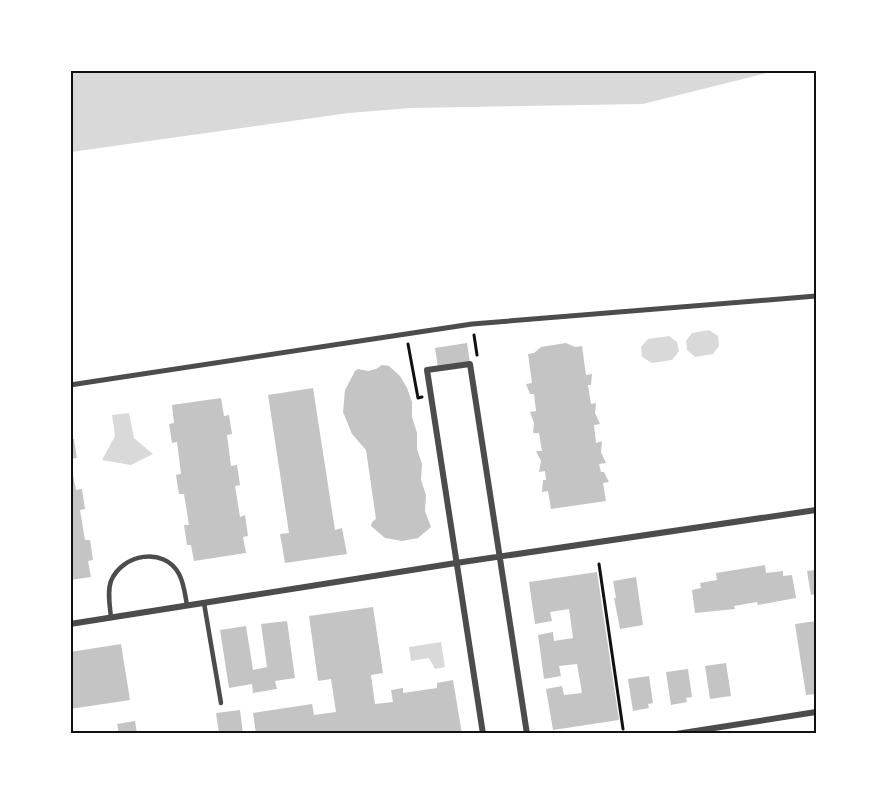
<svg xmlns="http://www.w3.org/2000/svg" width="887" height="804" font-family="Merriweather,serif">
	<rect width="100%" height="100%" fill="#fff"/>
	<path fill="#d9d9d9" d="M70,71L71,70L775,71L643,104L411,108L349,113L71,152Z
		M709,330L718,336L719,346L713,354L695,357L687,350L686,341L692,333Z
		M669,336L677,342L679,351L672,360L652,363L642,357L641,347L648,339Z
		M129,413L134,438L153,454L131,465L102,460L115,436L112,415Z
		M441,642L445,667L435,669L429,658L411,661L409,647Z"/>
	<path fill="#c4c4c4" d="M467,343L470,363L438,368L435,348Z
		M566,343L575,347L582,346L586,375L592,374L591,385H588L591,404L596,403L595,413L600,424L594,425L596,443L602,441L601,452L606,463L599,464L601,472H604L609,482L603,483L606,501L551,509L548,491L542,492L543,480H546L545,471L539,472L541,461L536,451H542L539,433H533L534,423L530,412L536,411L534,394H530L526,384L532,383L528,354L534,353L541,347Z
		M382,365L389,366L400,376L407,388L412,402V417L417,433V449L422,464L421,480L426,495L425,511L431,527L418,538L402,541L385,538L371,526L372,522L376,519L366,450L352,434L343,412L345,390L355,371L358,369L368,371L376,369Z
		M313,388L335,530L342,528L347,554L285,563L280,534L289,533L268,395Z
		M221,398L224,416L229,415L232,434L227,435L231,466L237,465L240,485L235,486L240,517L245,515L248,536L243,537L246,553L194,561L191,545H187L184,525H189L184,494H179L176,475L181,474L177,442L172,443L169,424L174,423L172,405Z
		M70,439H74L77,458L70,459Z
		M70,460L76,490L82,489L85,509L80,510L85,540H90L93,560L88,561L91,577L70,580Z
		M765,565L766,573L783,571V576L792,575L796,598L758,605L757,602L734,606L735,609L695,613L692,590L701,588L700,583L717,580L716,573Z
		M816,570V594L811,595L807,571Z
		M597,572L619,720L553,730L546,689L562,686L564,695L582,693L577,664L559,666L561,676L544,679L538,635L553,632L554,641L573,638L569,609L550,612L552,621L535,624L529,582Z
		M636,577L643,625L620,629L614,598H616L613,581Z
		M373,607L383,673L371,675L375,704L393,702L391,690L403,688V693L437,688V683L453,680L462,734H256L253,713L312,704L314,715L336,712L331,679L318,681L309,616Z
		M287,621L295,678L275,681L277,689L253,693L252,684L229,688L220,630L246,626L253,670L267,667L261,624Z
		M816,621V694L806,695L795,624Z
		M121,644L130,700L70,709V652Z
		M726,663L731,696L710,699L705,666Z
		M688,669L692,697L686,698L687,702L671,705L666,672Z
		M649,676L653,703L648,704L649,708L633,711L628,679Z
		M240,710L243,734H219L216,713Z
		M135,721L137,734H119L117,724Z"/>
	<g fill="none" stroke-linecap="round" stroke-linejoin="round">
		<path stroke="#111" stroke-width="3" d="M474,335L477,355
			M408,344L418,398L422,397
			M599,564L623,729"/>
		<path stroke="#4c4c4c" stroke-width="4.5" d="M204,603L221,703
			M111,618C110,606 107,592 111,581C122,554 164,546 179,574C184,583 185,595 187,605"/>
		<path stroke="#4c4c4c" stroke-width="5" d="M70,385L472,324L816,296"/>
		<path stroke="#4c4c4c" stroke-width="6" d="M70,624L456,563L816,510
			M483,734L427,370L470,364L527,734
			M676,734L816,712"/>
	</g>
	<rect width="887" height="804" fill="none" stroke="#ffffff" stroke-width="144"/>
	<rect x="72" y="72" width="743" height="660" fill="none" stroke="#111" stroke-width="2"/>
</svg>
